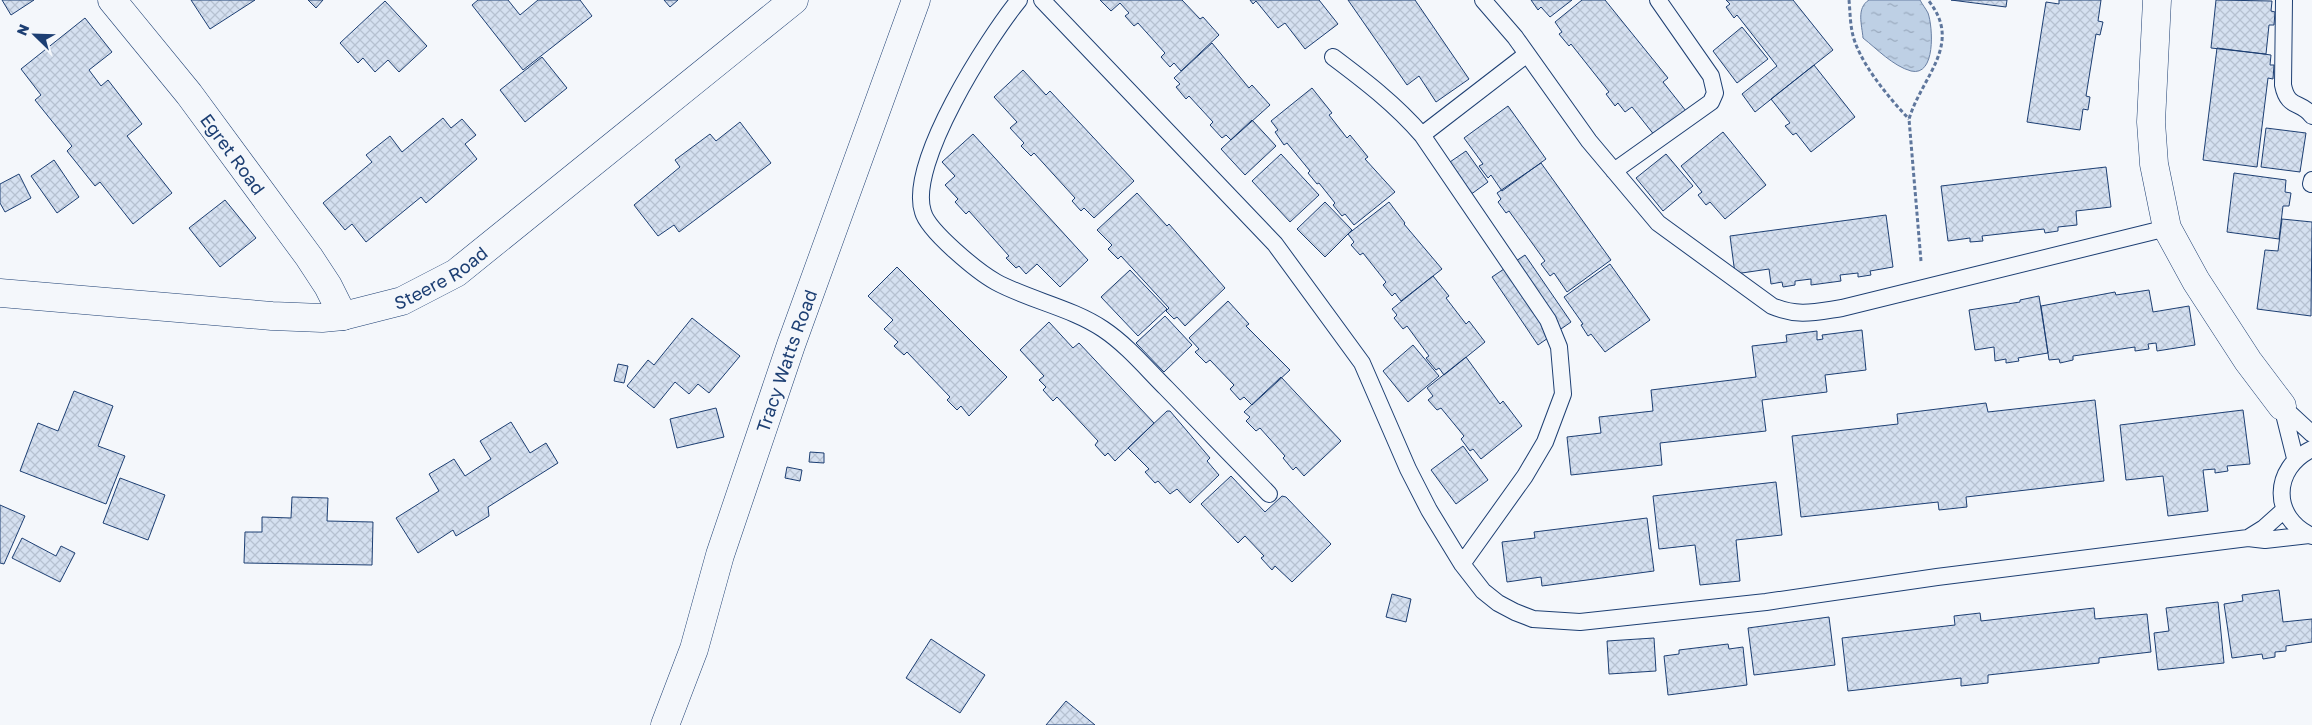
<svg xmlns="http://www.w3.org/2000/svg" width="2312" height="725" font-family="'Golos Text',sans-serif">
	<defs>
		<pattern id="water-ripples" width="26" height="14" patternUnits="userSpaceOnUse" patternTransform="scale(1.25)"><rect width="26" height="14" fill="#bed0e5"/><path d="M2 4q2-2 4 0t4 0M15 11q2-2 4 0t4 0" fill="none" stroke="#9aaabe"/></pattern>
		<pattern id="building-cross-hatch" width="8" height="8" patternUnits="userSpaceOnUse" patternTransform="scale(1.25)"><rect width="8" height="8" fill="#d5e0f0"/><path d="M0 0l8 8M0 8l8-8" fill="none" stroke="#b6c1d1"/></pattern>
	</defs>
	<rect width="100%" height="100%" fill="#f4f7fb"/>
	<path fill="url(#water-ripples)" stroke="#687fa3" d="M1869,0H1920C1922,4 1926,9 1928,13C1933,27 1936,77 1911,71C1893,66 1877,49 1863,38C1862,25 1856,8 1869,0Z"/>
	<path fill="url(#building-cross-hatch)" stroke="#1d3f73" d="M2,0H34L11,15Z
		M191,0H255L210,29Z
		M308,0H323L316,8Z
		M478,0H508L520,15L538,0H580L592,16L523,70L472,5Z
		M664,0H678L670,7Z
		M1100,0H1182L1200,19L1203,17L1219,35L1181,71L1174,63L1170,67L1161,57L1165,53L1138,23L1134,26L1125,16L1129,13L1120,3L1111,11Z
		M1250,0H1319L1338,24L1305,49L1285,23L1278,28L1256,1L1253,4Z
		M1348,0H1415L1469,79L1436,102L1419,76L1407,85Z
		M1531,0H1572L1550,17L1541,7L1538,10Z
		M1582,0H1605L1668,78L1663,82L1686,111L1655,136L1632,107L1625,112L1618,103L1615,106L1606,94L1609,92L1571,44L1569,46L1559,34L1562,32L1555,22Z
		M1726,0H1793L1833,50L1755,112L1742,94L1777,66L1737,15L1734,18L1726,7L1730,4Z
		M1951,0H2007L2006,7Z
		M2059,0H2101L2098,21L2103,22L2100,35L2096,34L2086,96L2090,97L2088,110L2083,109L2080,130L2027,122L2046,2L2059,4Z
		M2216,0L2272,1L2271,11L2275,12L2274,25H2269L2266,54L2211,48Z
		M385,1L427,46L399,72L388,60L375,72L363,58L358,63L340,43Z
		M85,18L112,52L89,70L101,86L108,80L142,124L127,136L172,193L133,224L100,182L95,186L67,151L72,146L35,100L41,95L21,69Z
		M1742,27L1768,59L1737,83L1713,51Z
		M1212,43L1249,88L1252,85L1270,105L1231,140L1226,135L1222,138L1210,125L1213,122L1189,96L1186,99L1176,87L1180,84L1174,78Z
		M2217,48L2271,55L2270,65H2274L2273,79L2268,78L2257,167L2203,160Z
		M542,57L567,88L525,122L500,90Z
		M1814,65L1855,117L1811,152L1796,133L1793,135L1785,126L1790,123L1771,99Z
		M1023,70L1046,95L1050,91L1134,181L1094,218L1084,208L1081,211L1072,201L1075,198L1034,153L1031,156L1021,146L1024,143L1010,128L1017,122L994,97Z
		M1312,88L1332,113L1329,115L1347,138L1350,135L1368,157L1365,159L1395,192L1354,225L1345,214L1342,216L1333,205L1335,203L1319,183L1317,184L1308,173L1310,171L1287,143L1284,145L1275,132L1278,130L1271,121Z
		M1508,106L1546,159L1502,191L1491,175L1488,178L1479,166L1483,164L1464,138Z
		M443,118L451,128L462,119L476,135L465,144L477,159L426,203L421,197L366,242L352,224L345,230L323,203L372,162L366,155L390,136L402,152Z
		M1252,120L1276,146L1245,175L1221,149Z
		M740,122L771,163L679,232L674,225L658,236L634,205L680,167L675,160L710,134L716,141Z
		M2266,128L2306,133L2300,172L2261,167Z
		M1723,132L1766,185L1725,219L1710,202L1706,205L1698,195L1702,192L1681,166Z
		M973,134L1088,260L1060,287L1037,264L1026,274L1019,266L1016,268L1006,258L1009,256L969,211L966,214L955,202L958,199L945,185L955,176L942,162Z
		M1466,151L1488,182L1470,195L1447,164Z
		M1281,154L1319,195L1290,222L1252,181Z
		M1666,154L1693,186L1663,211L1636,178Z
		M54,160L79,197L57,213L31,176Z
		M1541,163L1611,260L1567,292L1554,273L1550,276L1541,264L1545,261L1509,211L1506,213L1498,202L1501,199L1497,193Z
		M2106,167L2111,207L2076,211L2077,225L2058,227V231L2045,233L2044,229L1982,236L1983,241L1970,242V238L1948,241L1941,186Z
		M2234,173L2286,180L2285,192L2291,193L2289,206H2283L2279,239L2227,232Z
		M19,174L31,198L5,212L0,203V184Z
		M1137,193L1167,226L1169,224L1225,288L1185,326L1177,317L1174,319L1166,311L1169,308L1121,256L1118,259L1108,249L1112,245L1097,230Z
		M225,200L256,238L220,267L189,228Z
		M1325,202L1352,230L1325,257L1297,229Z
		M1389,202L1405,223L1404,224L1442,269L1401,301L1395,293L1392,296L1383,285L1386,282L1363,253L1360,255L1351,245L1354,242L1348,234Z
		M1886,215L1893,267L1870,271L1871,275L1858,277V273L1840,275L1841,281L1811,285V279L1795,281V285L1783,287L1782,282L1771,284L1769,269L1735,274L1730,236Z
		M2282,219L2312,222L2311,316L2257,309L2265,250L2278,251Z
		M1525,255L1571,322L1538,345L1492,277Z
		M1610,264L1650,320L1605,352L1591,334L1588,336L1581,325L1583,324L1564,297Z
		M897,267L1007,377L969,416L961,406L957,410L947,400L950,397L907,352L904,355L894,346L898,342L884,329L893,320L868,296Z
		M1130,270L1167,309L1138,336L1101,297Z
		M1433,276L1449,296L1446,298L1466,324L1469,321L1485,342L1444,375L1439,368L1436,370L1426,358L1429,356L1407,326L1403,329L1394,318L1397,315L1392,309Z
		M2149,290L2153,312L2189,306L2195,345L2157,351L2156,343L2148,344L2149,349L2135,351V347L2073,356V360L2060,363L2059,359L2049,360L2041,306L2115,292L2116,295Z
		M2039,296L2048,353L2018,358L2019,361L2006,363V359L1995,361L1994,347L1975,350L1969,310L2020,302V300Z
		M1228,301L1249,324L1246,326L1290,370L1252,405L1244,397L1240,400L1230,389L1234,385L1210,360L1206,363L1195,352L1199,349L1189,338Z
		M1165,316L1192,345L1164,372L1136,343Z
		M692,318L740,356L709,393L698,384L689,394L675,382L654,408L627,386L648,360L654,365Z
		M1049,322L1073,348L1079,343L1154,423L1115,461L1108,453L1105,456L1095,445L1098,441L1057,397L1053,401L1043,390L1046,387L1039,380L1044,376L1020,350Z
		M1862,330L1866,370L1825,375L1827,392L1762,400L1766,431L1660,443L1662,465L1571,475L1567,437L1601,433L1599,417L1653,411L1651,390L1756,377L1752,346L1787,342L1786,335L1817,331V340L1823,339L1822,335Z
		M1413,345L1439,376L1408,402L1383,371Z
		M1466,357L1500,404L1503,401L1522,426L1481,459L1473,449L1470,451L1461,439L1464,436L1441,408L1437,410L1428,400L1433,396L1427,388Z
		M618,364L628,366L624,383L614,381Z
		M1281,377L1341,441L1304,476L1296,467L1293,470L1283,458L1285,456L1260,428L1256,431L1246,421L1250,417L1244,412Z
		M74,391L113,406L98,446L125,456L106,504L20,471L38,423L58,431Z
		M2095,400L2104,481L1966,497L1967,507L1939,510L1938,502L1801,517L1792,436L1898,424L1897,414L1986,403L1988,412Z
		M716,408L724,437L677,448L670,419Z
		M2243,410L2250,464L2227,466L2228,471L2215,473V469L2203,470L2208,511L2168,516L2163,476L2126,480L2120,425Z
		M1167,411H1170L1210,458L1207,461L1219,475L1190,503L1177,489L1170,494L1158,481L1155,483L1145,472L1149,469L1128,448Z
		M511,422L530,453L546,443L558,463L488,507L489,516L456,536L453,530L418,553L396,518L439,491L429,474L454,459L465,476L491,459L480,441Z
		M1463,446L1488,480L1456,504L1431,470Z
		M810,452L824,453V463L809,462Z
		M787,467L802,470L800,481L785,478Z
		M1231,476L1265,512L1282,496L1286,497L1331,544L1292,582L1275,566L1272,570L1261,558L1264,556L1245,536L1238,543L1201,504Z
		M120,478L165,495L148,540L103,523Z
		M1776,482L1782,535L1736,540L1740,581L1700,585L1695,545L1659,549L1653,496Z
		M292,497L328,498L327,521L373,522L372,565L244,563L245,532H262V517L291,518Z
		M0,505L25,516L4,564L0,563Z
		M1647,518L1654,571L1542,586L1541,577L1507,582L1502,542L1535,538L1534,532Z
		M22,538L56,556L61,546L75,553L60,582L12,558Z
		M2279,590L2283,622L2312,619V642L2286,646V651L2275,652V657L2263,659L2262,654L2232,658L2224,604L2243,601L2242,595Z
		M1392,594L1411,599L1406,622L1386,617Z
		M2218,602L2224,663L2158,670L2154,633L2169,631L2166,608Z
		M2094,608L2095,619L2147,614L2151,652L2099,658V663L1988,675V683L1961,686V678L1848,691L1842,638L1955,625L1954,616L1980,613L1981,621Z
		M1829,617L1835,665L1754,675L1748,628Z
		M1654,638L1656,671L1609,674L1607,641Z
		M931,639L985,675L960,713L906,678Z
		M1728,644L1729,649L1743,647L1747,685L1668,695L1664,656L1679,654V650Z
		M1066,701L1095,725H1046Z"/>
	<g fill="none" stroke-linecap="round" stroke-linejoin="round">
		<g stroke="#1d3f73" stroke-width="18">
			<path id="lane" d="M1019,0C988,38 907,164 923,212C928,231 978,272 996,282C1029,300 1072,308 1103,329C1127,345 1146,368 1166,388C1201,424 1235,459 1269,494
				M1042,0L1275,244L1362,363L1408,469L1429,510L1462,564L1483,591L1498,603L1515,612L1533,619L1580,622L1766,602L1937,577L2248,538L2265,540L2309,535
				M1483,0L1515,37L1589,141L1658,223L1772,306C1798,317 1815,312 1842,308L2167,228
				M2284,0L2283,85C2288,110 2301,100 2312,116
				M1333,57C1365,81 1395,104 1422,135L1548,320L1559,347L1563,394L1545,442L1525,476L1462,564
				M1422,135L1527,54
				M1614,171L1711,102L1715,93L1711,76L1658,0
				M2311,184L2312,180
				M2282,406L2295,458
				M2284,408L2312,434
				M2312,449C2272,468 2271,518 2312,536
				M2248,538L2264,528L2284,510"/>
		</g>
		<g stroke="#1d3f73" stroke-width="29">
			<g id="street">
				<path id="s1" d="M112,0L189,94L309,257L328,286L343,316"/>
				<path d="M2157,0L2151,122L2154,164L2167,228L2196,281L2248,361L2282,406"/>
				<path id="s2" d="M0,293L272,316L322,318L343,316L402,301L456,273L794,0"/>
				<path id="s3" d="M665,725L694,649L720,555L791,345L916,0"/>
			</g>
		</g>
		<path stroke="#5e769c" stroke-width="3" stroke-dasharray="4 2.5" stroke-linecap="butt" d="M1849,0C1850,10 1850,21 1852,31C1857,60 1889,98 1909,119
			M1921,261L1909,119C1922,76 1964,44 1928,0"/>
		<use href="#lane" stroke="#f4f7fb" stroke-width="16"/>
		<use href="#street" stroke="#f4f7fb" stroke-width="28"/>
	</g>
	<g text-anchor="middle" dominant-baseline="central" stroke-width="4" stroke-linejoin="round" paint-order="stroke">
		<g font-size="18" fill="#1d3f73" stroke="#f4f7fb">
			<text stroke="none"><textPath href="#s1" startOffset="196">Egret Road</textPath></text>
			<text stroke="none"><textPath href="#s2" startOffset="450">Steere Road</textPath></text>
			<text stroke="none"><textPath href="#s3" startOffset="384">Tracy Watts Road</textPath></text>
		</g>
	</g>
	<g transform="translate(35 35) rotate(293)" stroke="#f4f7fb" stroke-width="4" paint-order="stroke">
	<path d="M0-4L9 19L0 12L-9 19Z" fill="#1d3f73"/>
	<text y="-8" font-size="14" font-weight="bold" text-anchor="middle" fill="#1d3f73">N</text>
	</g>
</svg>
